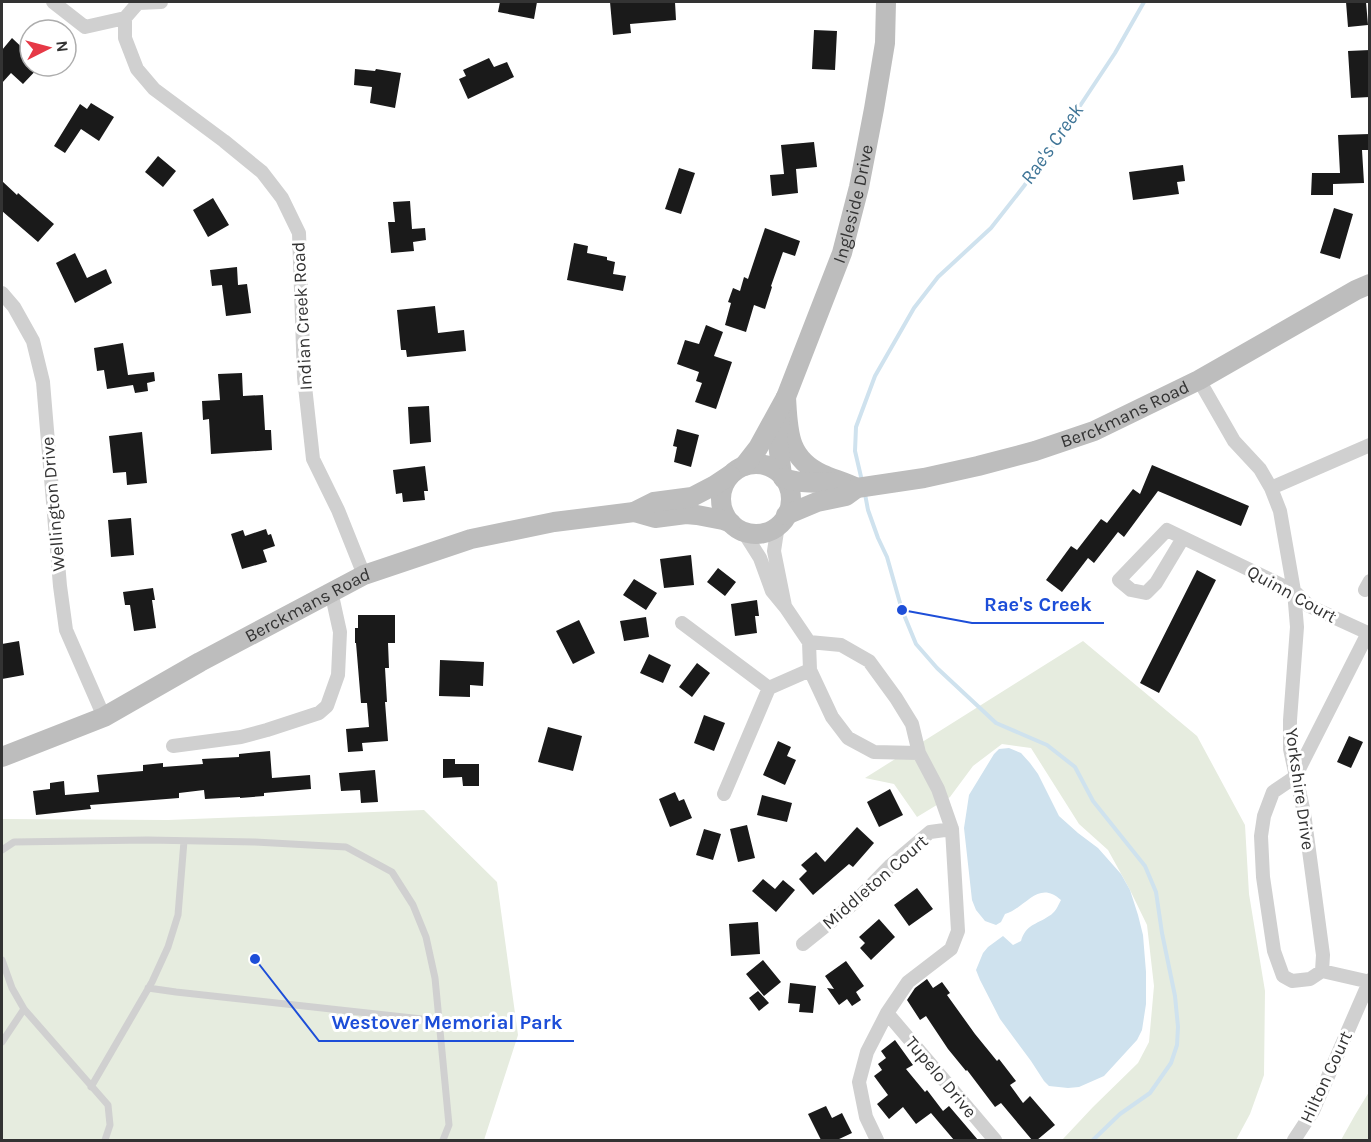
<svg xmlns="http://www.w3.org/2000/svg" width="1371" height="1142" font-family="Karla,sans-serif">
	<rect width="100%" height="100%" fill="#fff"/>
	<path fill="#e6ecdf" d="M1083,641L1197,736L1245,825L1249,894L1265,991L1264,1075L1250,1114L1236,1140H1062L1093,1107L1138,1063L1149,1042L1154,986L1147,925L1130,890L1108,850L1079,824L1031,748L1002,744L973,766L950,797L917,817L894,784L865,778Z
		M424,810L497,882L518,1035L484,1140H2V819L168,820Z
		M1369,1092V1140H1341L1355,1115Z"/>
	<path fill="#cfe2ee" d="M1009,748L1021,753L1030,763L1038,774L1059,816L1078,833L1098,848L1121,874L1130,890L1138,915L1143,935L1146,972V1004L1142,1030L1137,1040L1104,1076L1079,1087L1068,1088L1049,1086L1044,1081L1031,1061L1000,1019L980,980L976,970L983,953L988,947L1003,936L1013,945L1021,941C1026,924 1036,925 1049,916C1055,913 1058,906 1061,900C1038,879 1026,908 1005,914L1001,922L996,925L985,921L976,910L972,900L964,828L969,795L994,754L999,749Z"/>
	<g fill="none" stroke-linecap="round" stroke-linejoin="round">
		<path stroke="#cfe2ee" stroke-width="4" d="M862,481L855,451L856,427L875,376L914,308L938,277L991,228L1024,186L1056,142L1115,53L1144,2
			M865,494L868,510L878,538L887,557L902,610L916,644L937,668L996,723L1047,745L1075,767L1093,801L1145,866L1156,892L1162,933L1175,996L1178,1027L1177,1045L1171,1063L1150,1093L1120,1114L1093,1140"/>
	</g>
	<path fill="#1a1a1a" d="M500,2H537L534,19L498,12Z
		M610,2H675L676,20L630,24L631,33L613,35Z
		M1346,2H1366L1368,25L1348,27Z
		M814,30L837,31L835,70L812,69Z
		M12,38L30,55V66H40L23,84L11,73L2,83V50Z
		M1370,50V97L1351,98L1348,51Z
		M489,58L494,67L507,62L514,77L468,99L459,79L466,76L463,70Z
		M355,69L375,71L376,69L401,73L395,108L370,103L372,87L354,85Z
		M91,103L114,117L99,141L81,129L65,153L54,146L80,104L87,109Z
		M1370,134V150H1362L1364,183L1333,184V195H1311L1312,173H1340L1338,135Z
		M814,142L817,167L796,169L798,193L772,196L770,175L784,174L781,145Z
		M158,156L176,171L163,187L145,172Z
		M1183,165L1185,181L1177,182L1179,194L1133,200L1129,172Z
		M679,168L695,173L681,214L665,209Z
		M2,181L17,195L18,193L54,224L38,242L2,211Z
		M213,198L229,225L208,237L193,210Z
		M410,201L412,229L425,228L426,240L413,242L414,251L391,253L388,222H395L393,202Z
		M1334,208L1353,214L1340,259L1320,253Z
		M765,228L800,241L795,256L783,252L771,286L772,287L765,309L754,305L746,332L725,325L731,303L728,302L733,288L740,291L744,277L748,279Z
		M574,243L588,246L587,253L607,257V260L615,262L613,274L626,276L623,291L567,280Z
		M75,253L87,278L106,269L112,283L75,303L56,263Z
		M237,267L238,285L247,284L251,313L226,316L222,285L212,286L210,270Z
		M435,306L438,333L464,330L466,351L407,357L406,350H401L397,310Z
		M706,325L723,332L714,356L732,362L716,409L695,402L702,383L696,381L699,372L677,364L685,340L699,344Z
		M123,343L128,375L154,372L155,381L147,383L148,391L135,393L133,385L107,389L104,370L97,371L94,348Z
		M242,373L243,396L263,395L265,430H271L272,450L211,454L209,419L203,420L202,401L220,400L218,374Z
		M429,406L431,442L410,444L408,407Z
		M677,429L699,435L691,467L674,462L677,447L673,446Z
		M142,432L147,483L127,485L126,472L113,473L109,436Z
		M1152,465L1249,506L1241,526L1158,491L1124,537L1118,532L1094,563L1088,558L1062,592L1046,580L1071,546L1077,550L1101,519L1107,523L1133,489L1140,494Z
		M425,466L428,491H424L425,500L403,502L402,493L396,494L393,470Z
		M131,518L134,555L111,557L108,520Z
		M266,529L268,535L271,534L275,546L263,550L267,562L242,569L231,534L243,530L245,536Z
		M691,555L694,585L664,588L660,559Z
		M718,568L736,582L725,596L707,582Z
		M1197,570L1216,580L1159,693L1140,683Z
		M634,579L657,593L646,610L623,595Z
		M153,588L155,600H152L156,628L134,631L130,605H125L123,592Z
		M757,600L759,616H755L757,633L735,636L731,604Z
		M358,615H395V643H388L389,668H385L387,702H385L388,741L362,743L363,751L348,752L346,729L369,727L367,703H361L356,643H355V628H358Z
		M646,617L649,637L624,641L620,621Z
		M579,620L595,653L573,664L556,631Z
		M19,641L24,675L2,679V644Z
		M649,654L671,665L663,683L640,673Z
		M440,660L484,662L483,686L470,685V697L439,696Z
		M697,663L710,673L692,697L679,687Z
		M704,715L725,723L714,751L694,743Z
		M548,727L582,736L573,771L538,762Z
		M1349,736L1363,742L1351,768L1337,762Z
		M778,741L791,747L787,756L796,760L785,785L763,775Z
		M270,751L272,778L310,775L311,789L264,793V796L240,798V797L205,799L204,790L179,793V798L90,805L91,809L36,815L33,791L50,789V783L64,781L65,795L99,792L97,775L143,771V765L163,763V767L203,764L202,759L239,757V754Z
		M443,759H455V764H479V786H463L462,777L443,778Z
		M375,770L378,802L361,803L360,790L341,791L339,773Z
		M890,789L903,815L879,827L867,802Z
		M675,792L679,801L684,799L692,818L670,827L659,799Z
		M762,795L792,803L787,822L757,815Z
		M747,825L755,858L738,862L730,829Z
		M857,827L874,843L853,867L849,864L813,895L799,879L807,871L801,865L816,852L825,862Z
		M704,829L721,834L713,860L696,855Z
		M763,879L775,889L783,880L795,890L776,912L752,891Z
		M917,888L933,909L909,926L894,905Z
		M879,919L895,937L871,960L860,948L865,943L859,937Z
		M758,922L760,954L731,956L729,924Z
		M763,960L781,982L764,996L746,974Z
		M846,961L864,986L856,992L861,1000L852,1006L847,999L839,1005L827,988L834,989L825,976Z
		M927,979L933,988L942,982L950,993L947,995L975,1034L997,1061L999,1059L1016,1081L1010,1085L1023,1103L1030,1096L1055,1125L1037,1140H1032L1001,1103L995,1107L967,1070L966,1071L948,1049L926,1016L920,1020L907,1000L915,988Z
		M790,983L816,986L813,1013L799,1012L800,1004L788,1003Z
		M758,991L769,1003L759,1011L749,998Z
		M895,1040L913,1065L906,1069L925,1092L927,1090L943,1111L949,1106L978,1140H954L931,1113L916,1124L903,1107L889,1119L877,1104L888,1095L874,1076L882,1070L878,1064L886,1058L881,1051Z
		M826,1106L832,1118L842,1113L852,1133L837,1140H821L808,1114Z"/>
	<g fill="none" stroke-linecap="round" stroke-linejoin="round">
		<path stroke="#d0d0d0" stroke-width="7" d="M2,850L14,842L147,840L255,842L346,847L392,872L413,905L426,937L435,978L449,1125L443,1140
			M2,960L12,988L24,1009L108,1105L110,1125L105,1140
			M148,988L176,992L440,1021
			M2,1042L24,1009
			M91,1087L152,982L168,947L178,915L184,841"/>
		<path stroke="#d0d0d0" stroke-width="14" d="M53,2L85,27L125,18
			M161,2L138,3L125,18V38L137,69L154,89L224,141L262,172L282,198L299,233L304,377L313,459L338,510L364,575
			M2,293L14,307L33,341L43,382L60,586L66,630L104,717
			M1199,380L1234,441L1260,469L1271,488L1370,445
			M1271,488L1280,511L1294,591L1297,627L1290,720V749L1304,813L1323,955L1322,971L1370,982
			M778,525L774,551L785,606
			M743,531L760,558L772,591L786,608L809,642
			M1183,538L1156,583L1146,593L1131,590L1119,580L1167,530L1294,591L1309,606L1368,633L1295,777L1273,792L1264,816L1261,836L1263,877L1274,951L1283,976L1292,981L1310,979L1322,971
			M1365,590L1370,581
			M682,623L769,688L810,670
			M809,642L841,645L869,661L896,698L912,724L919,753L938,789L952,829L958,931L951,949L908,982L887,1013L867,1052L859,1082L866,1117L877,1140
			M809,642L810,670L832,717L848,738L874,752L919,753
			M173,746L241,737L267,730L319,713L327,706L338,675L340,632L331,591
			M724,794L769,688
			M803,944L854,903L891,865L930,832L952,829
			M887,1013L995,1140
			M1294,1140L1313,1111L1370,980"/>
		<g stroke="#bdbdbd" stroke-width="20">
			<path d="M786,397C788,430 787,458 822,474C833,479 845,482 857,488"/>
			<path d="M780,420L777,436L782,475"/>
			<circle cx="756" cy="499" r="35"/>
			<path id="s1" d="M744,466L758,448L786,397L842,253L859,187L874,109L885,43L886,2"/>
			<path d="M783,478C801,484 818,483 837,482"/>
			<path d="M634,512L655,518L686,514L697,515L723,520L731,523"/>
			<path id="s2" d="M786,515L817,502L846,496L857,488L924,478L978,466L1035,451L1094,431L1199,380L1356,290L1370,284"/>
			<path id="s3" d="M2,757L104,717L200,662L364,575L471,539L554,522L634,512L654,502L692,497L715,485L730,475"/>
		</g>
	</g>
	<g text-anchor="middle" dominant-baseline="central" stroke-width="6" stroke-linejoin="round" paint-order="stroke">
		<g font-size="18" fill="#333" stroke="#fff">
			<text stroke="none"><textPath href="#s1" startOffset="286">Ingleside Drive</textPath></text>
			<text transform="translate(302 316) rotate(-93)">Indian Creek Road</text>
			<text stroke="none"><textPath href="#s2" startOffset="356">Berckmans Road</textPath></text>
			<text transform="translate(53 504) rotate(-95)">Wellington Drive</text>
			<text transform="translate(1292 594) rotate(29)">Quinn Court</text>
			<text stroke="none"><textPath href="#s3" startOffset="342">Berckmans Road</textPath></text>
			<text transform="translate(1300 789) rotate(82)">Yorkshire Drive</text>
			<text transform="translate(875 882) rotate(-41)">Middleton Court</text>
			<text transform="translate(941 1077) rotate(50)">Tupelo Drive</text>
			<text transform="translate(1326 1077) rotate(-65)">Hilton Court</text>
		</g>
		<g font-size="20" font-style="italic" fill="#3f7597" stroke="#fff">
			<text transform="translate(1052 144) rotate(-55)">Rae's Creek</text>
		</g>
	</g>
	<path fill="none" stroke="#1d4ed8" stroke-width="2" d="M902 610L972 623H1104M255 959L319 1041H574"/>
	<g fill="#1d4ed8" stroke="#fff" stroke-width="2">
		<circle cx="902" cy="610" r="6"/>
		<circle cx="255" cy="959" r="6"/>
	</g>
	<g font-size="20" text-anchor="middle" font-weight="bold" fill="#1d4ed8" stroke="#fff" stroke-width="6" stroke-linejoin="round" paint-order="stroke">
		<text x="1038" y="611">Rae's Creek</text>
		<text x="447" y="1029">Westover Memorial Park</text>
	</g>
	<rect width="1371" height="1142" fill="none" stroke="#333333" stroke-width="6"/>
	<g transform="translate(48 48) rotate(84)"><circle r="28" fill="#ffffff" stroke="#adadad" stroke-width="1.5"/>
	<path d="M0-4.5L10 22L0 15L-10 22Z" fill="#e63946"/>
	<text y="-9" font-size="16" font-weight="bold" text-anchor="middle" fill="#333333">N</text>
	</g>
</svg>
